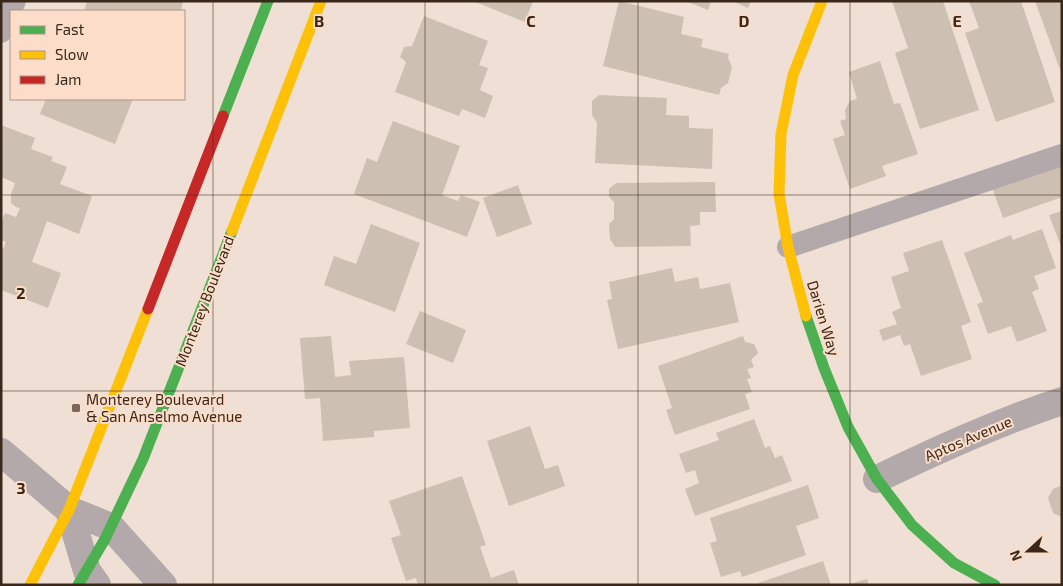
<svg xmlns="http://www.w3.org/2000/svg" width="1063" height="586" font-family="'Exo 2',sans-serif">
	<rect width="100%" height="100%" fill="#f0dfd4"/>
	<path fill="#cdbfb1" d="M87,1H183L181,11H84Z
		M473,1H533L525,22Z
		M619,1L684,17L681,34L703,39L701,47L729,54L728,58L732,67L728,83L721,88L719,95L603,66Z
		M686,1H711L708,10Z
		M732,1H751L748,8Z
		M892,1H943L979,110L920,129L895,53L908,48Z
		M969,1H1021L1055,102L996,122L965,33L979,28Z
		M1035,1H1062V75Z
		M424,16L488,41L479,65L488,68L480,90L493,96L485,118L462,109L459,116L395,92L406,62L400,57L404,47L412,46Z
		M880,61L894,104L900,103L918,154L882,166L886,176L850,189L833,139L845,135L840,121L846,119L845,110L850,101L857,99L849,72Z
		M599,95L667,98L666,115L689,116V128L713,129L712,169L595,163L597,123L592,115V101Z
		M46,99H133L115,144L40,114Z
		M393,121L460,146L442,195L458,201L461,195L480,202L467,237L354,194L367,158L377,162Z
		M1,125L35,138L31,149L53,157L51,161L67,167L60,184L92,196L79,234L47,221L32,262L61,273L48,308L1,290V247L4,248L6,242L1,240V223L5,213L16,217L20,208L16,207L11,203V194L15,183L1,177Z
		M1062,162V197L1003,218L992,187Z
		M715,182L716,212H700V225L690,226L691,246L615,247L610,239L609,224L614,219V202L609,197V189L616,183Z
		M518,185L532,224L497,237L483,198Z
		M1062,211V249L1049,215Z
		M371,224L420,243L395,312L324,285L334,256L356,264Z
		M1042,229L1056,268L1034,276L1039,289L1032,292L1047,331L1017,342L1011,326L988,334L977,304L983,302L964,253L1011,235L1013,240Z
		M942,240L971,322L961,326L972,359L921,376L910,344L904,346L900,335L883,341L879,330L897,324L892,312L901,308L891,277L909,271L903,253Z
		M672,268L675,282L698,277L700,289L730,283L739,322L618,349L607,300L612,299L609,282Z
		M420,311L466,330L453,363L406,344Z
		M331,336L335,377L351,375L349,361L404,357L410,428L374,431V437L323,441L320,398L305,399L300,338Z
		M743,336L745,342L754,344L758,353L751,360L754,367L747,369L751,378L747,379L752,392L745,394L750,409L675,435L666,410L672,408L658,366Z
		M754,419L765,448L770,446L775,458L782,455L792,481L695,516L685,489L699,483L695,470L686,473L679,454L719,440L716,433Z
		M530,426L545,469L558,465L565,486L509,506L487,441Z
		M462,476L486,545L480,547L491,578L514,570L519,585H418L416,578L406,581L391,538L401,535L389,501Z
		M808,485L819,518L796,526L806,555L742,577L740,571L721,577L710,543L717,541L710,518Z
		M1062,485V517L1053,513L1048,498L1053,489Z
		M823,561L831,585H759L758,583Z
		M867,579L869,585H849V584Z"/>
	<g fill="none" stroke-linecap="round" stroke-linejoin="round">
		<path stroke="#b3a9aa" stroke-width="22" d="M1,32L15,1
			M788,247L1062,155"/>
		<path stroke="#b3a9aa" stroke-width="28" d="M1,452L69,510L111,527L163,585
			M877,479C937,450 998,422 1062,401
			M69,510L87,571L97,585"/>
		<path stroke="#4caf50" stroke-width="11" d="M223,116L268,1
			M806,316L824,368L848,427L877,479L912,525L954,563L995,585
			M78,585L105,539L143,459L232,231"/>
		<path stroke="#ffc107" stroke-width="11" d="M232,231L321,1
			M806,316L788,247L779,194L781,134L793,75L822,1
			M30,585L69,510L148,309"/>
		<path stroke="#c62828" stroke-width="11" d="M148,309L223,116"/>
	</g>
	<path fill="none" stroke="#3a281b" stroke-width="1" stroke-opacity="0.55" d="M213,1V585M425,1V585M638,1V585M850,1V585M1,195H1062M1,391H1062"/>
	<rect fill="#7a685c" stroke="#fbddc9" stroke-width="2" x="71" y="403" width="10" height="10" rx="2.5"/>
	<g text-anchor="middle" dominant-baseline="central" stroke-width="4" stroke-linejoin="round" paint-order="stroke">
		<g font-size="15" fill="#3a281b" stroke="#fbddc9">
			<text transform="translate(204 301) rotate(-69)">Monterey Boulevard</text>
			<text transform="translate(824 318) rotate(73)">Darien Way</text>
			<text transform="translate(968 438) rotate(-23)">Aptos Avenue</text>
		</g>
		<g font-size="15" fill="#3a281b" stroke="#fbddc9" text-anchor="start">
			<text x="86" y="399">Monterey Boulevard<tspan x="86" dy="17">&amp; San Anselmo Avenue</tspan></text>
		</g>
	</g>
	<g font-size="16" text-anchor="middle" font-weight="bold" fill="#3a281b" stroke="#fbddc9" stroke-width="4" stroke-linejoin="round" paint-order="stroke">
		<text x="319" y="27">B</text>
		<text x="531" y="27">C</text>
		<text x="744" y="27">D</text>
		<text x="957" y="27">E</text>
		<text x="21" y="299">2</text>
		<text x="21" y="494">3</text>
	</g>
	<rect width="1063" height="586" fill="none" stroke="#3a281b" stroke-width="5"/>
	<rect x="10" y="10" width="175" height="90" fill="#fbddc9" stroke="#ae9583"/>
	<rect x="20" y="26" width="25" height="8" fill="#4caf50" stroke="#ae9583"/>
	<text x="55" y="35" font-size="15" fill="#3a281b">Fast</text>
	<rect x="20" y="51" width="25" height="8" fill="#ffc107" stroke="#ae9583"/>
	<text x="55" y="60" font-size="15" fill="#3a281b">Slow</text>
	<rect x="20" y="76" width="25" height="8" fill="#c62828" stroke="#ae9583"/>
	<text x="55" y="85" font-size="15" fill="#3a281b">Jam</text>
	<g transform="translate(1028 551) rotate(249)" stroke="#fbddc9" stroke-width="4" paint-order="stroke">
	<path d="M0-4L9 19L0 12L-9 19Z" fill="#3a281b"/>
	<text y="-8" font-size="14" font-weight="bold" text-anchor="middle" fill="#3a281b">N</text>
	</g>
</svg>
